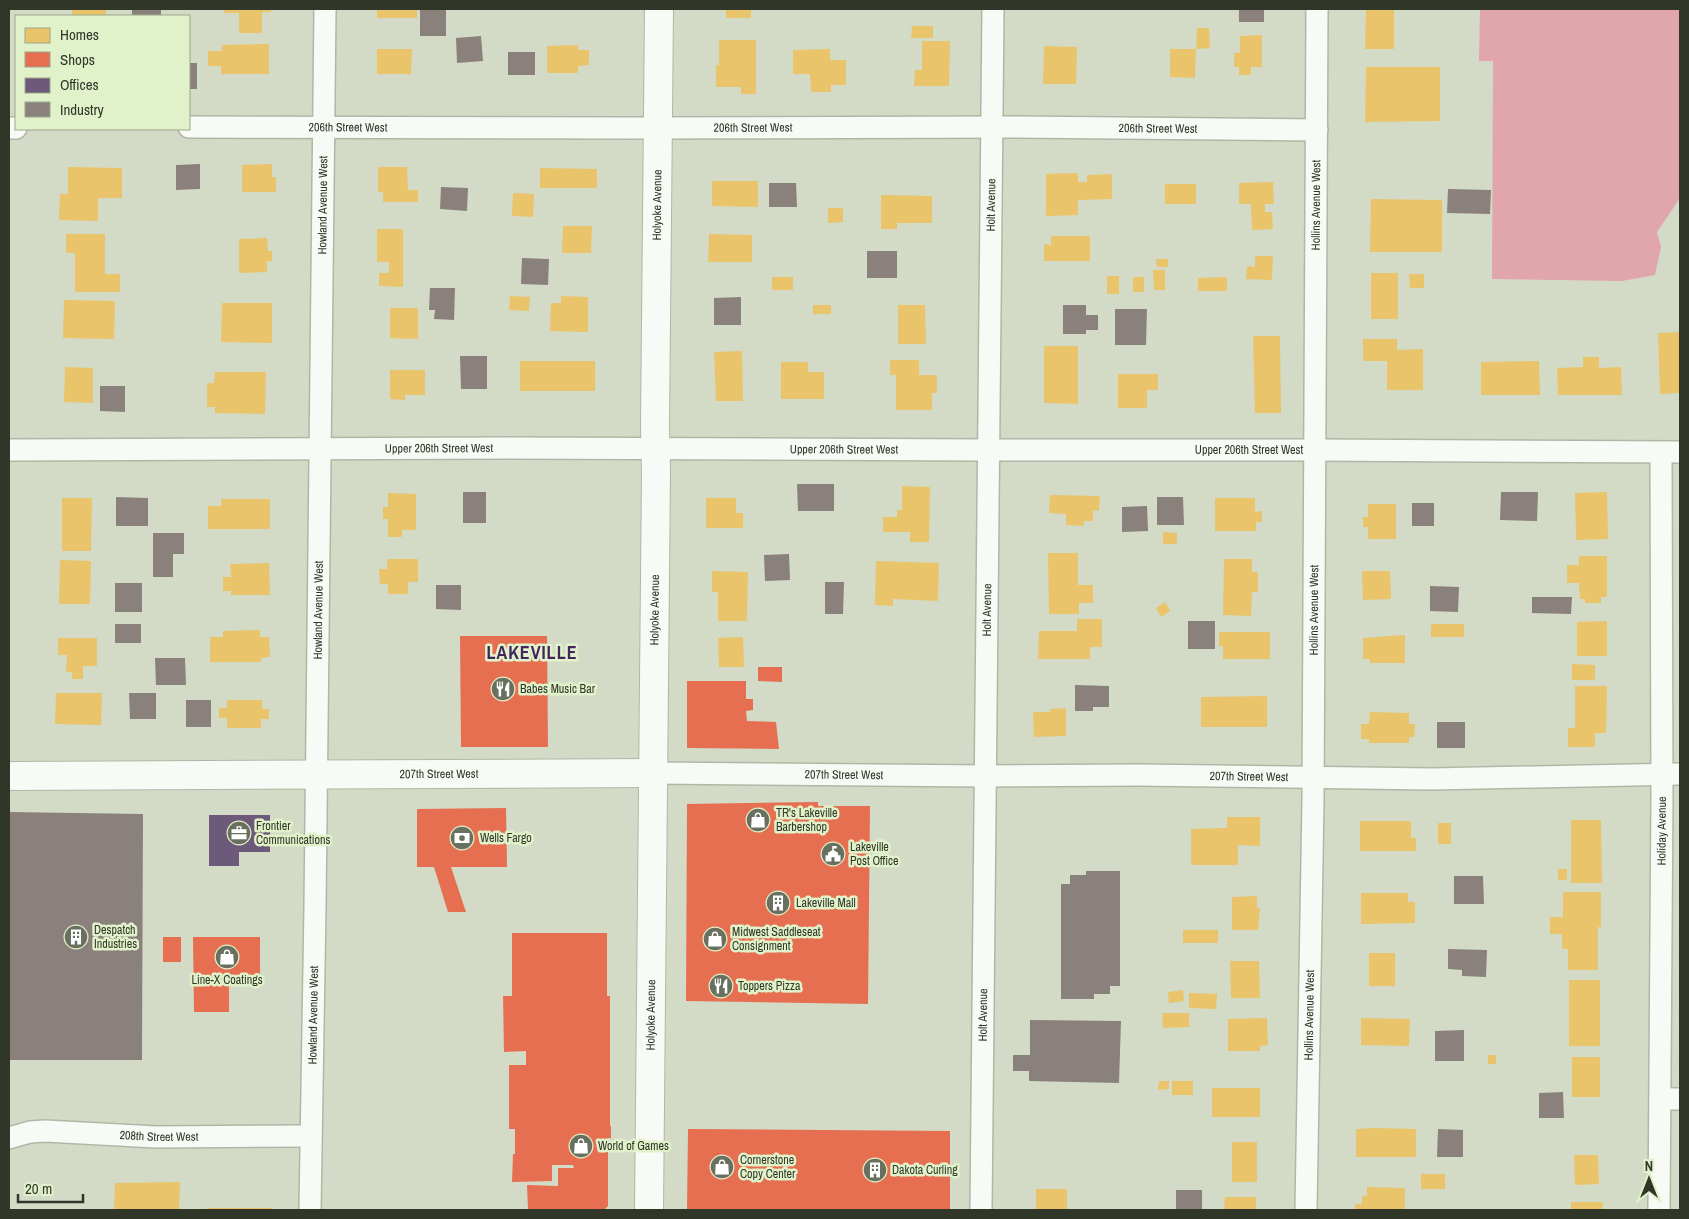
<svg xmlns="http://www.w3.org/2000/svg" width="1689" height="1219" font-family="'Archivo Narrow',sans-serif">
	<rect width="100%" height="100%" fill="#d3dbc6"/>
	<path fill="#e0a6ab" d="M1480,9H1680V198L1657,232L1661,247L1655,275L1622,281L1492,279L1493,61H1479Z"/>
	<path fill="#e9c46a" d="M72,9H106V16H72Z
		M224,9H271V12H262V33H239V13H224Z
		M377,9H417V18H377Z
		M726,9H751V18H726Z
		M1366,9H1394V49H1365Z
		M912,26H933V38H911Z
		M1197,28H1209L1210,48L1196,49Z
		M1262,35V67H1251V75H1239V67H1234V53H1240V36Z
		M719,40H756V94H741V87H716V65H719Z
		M922,41H950L949,86H914L915,70H922Z
		M269,44V74H221V66H208V51H222V45Z
		M578,45V50H589V65L578,66V73H547V46Z
		M1044,46L1077,47L1076,84H1043Z
		M377,49H412L411,74H377Z
		M830,49V60H846V85H831V92H811L810,74H793V50Z
		M1170,49H1196L1195,78L1170,77Z
		M1366,67H1440V121L1365,122Z
		M272,164V177H276V192H242V165Z
		M68,167L122,168V198H98V221L59,220L60,194H68Z
		M378,167H407L408,190H418V202H383V192H378Z
		M540,168L597,169V188H540Z
		M1078,173V182H1087V175L1112,174V199L1078,200V215L1046,216V174Z
		M712,181H758V207L712,206Z
		M1273,182L1274,204H1265V212H1272L1273,229L1252,230L1251,204H1239V183Z
		M1165,184H1196V204H1165Z
		M513,193L534,194L533,217L512,216Z
		M881,195L932,196V223H897V229H881Z
		M1371,199L1442,200V252H1370Z
		M828,208H843V222L828,223Z
		M563,226H592L591,253H562Z
		M377,229H403V287L379,286V273H389V262H377Z
		M66,234H105V274H120V292H75V253H66Z
		M709,234L752,235V262H708Z
		M1051,236H1090V261H1044V244L1051,245Z
		M267,238L268,251H272V261H267V272L239,273V239Z
		M1255,256H1273L1272,280L1246,279L1247,266L1255,267Z
		M1156,259H1168V267H1157Z
		M1153,270H1165V290H1154Z
		M1371,273H1398V319H1371Z
		M1409,274H1424V288H1410Z
		M1107,276H1119V294H1107Z
		M772,277H793V290H772Z
		M1133,277H1144V292H1133Z
		M1227,277V291H1198V278Z
		M510,296L530,297L529,311L509,310Z
		M561,296L588,297V332L550,331L551,303H561Z
		M64,300L115,301L114,339L63,338Z
		M222,303H272V343L221,342Z
		M813,305H831V314H813Z
		M898,305H925L926,344H898Z
		M390,308H418V339L390,338Z
		M1680,332V393L1660,394L1658,333Z
		M1253,336H1280L1281,413H1255Z
		M1363,339H1397V350L1423,349V390H1387V361H1363Z
		M1044,346H1078V404L1044,403Z
		M742,351L743,401H716L714,352Z
		M1583,357H1599V368L1621,367L1622,395H1558L1557,368L1583,367Z
		M890,360H919V375H937V393H932V410H896V375H890Z
		M520,361H595V391H520Z
		M1539,361L1540,395H1481V362Z
		M781,362H808V372H824V399H781Z
		M65,367L93,368V403L64,402Z
		M390,370H425V395H405V400L390,399Z
		M215,372H266L265,414L215,413V407H207V383H214Z
		M1118,374H1158V390H1147V408H1118Z
		M902,486L930,487L929,542H910V532H883V517H897V510H902Z
		M1607,492L1608,539L1576,540L1575,493Z
		M388,493L416,494V530H402V537H388V519H383V507H388Z
		M1050,495L1100,496L1099,511L1093,510V521H1084V526L1066,525V514L1049,513Z
		M62,498H92L91,551H62Z
		M706,498H736V513H743V528H706Z
		M1215,498H1255V512L1262,511V522H1256V531H1215Z
		M221,499H270V529H208V506H221Z
		M1368,504H1396V539H1368V527H1363V517H1368Z
		M1163,532L1177,533V544H1163Z
		M1048,553H1078V585H1093V603H1079V614H1049Z
		M1579,556H1607V597H1601V603H1585V599H1580L1579,583H1567V565H1579Z
		M387,559H418V582H408V594H388V584H380L379,569H387Z
		M1224,559H1252V572H1258V592H1252L1251,616L1223,615Z
		M60,560L91,561L90,604H59Z
		M876,561L939,563L938,601L893,599V606L875,605Z
		M269,563L270,595H231V591H223V577H231L230,564Z
		M712,571L748,572L747,621H718V592H712Z
		M1362,571H1390L1391,599L1363,600Z
		M1165,602L1170,611L1161,617L1156,608Z
		M1077,619H1102V647H1090V659H1038L1039,631H1077Z
		M1607,621V656H1577V622Z
		M1431,624H1464V637H1431Z
		M260,630V637H269L270,657L261,658V662H210V637H223V631Z
		M1219,632H1270V659H1223V646H1219Z
		M1405,635V663H1370V659H1363V638Z
		M743,637L744,667H719L718,638Z
		M58,638H97V666H83V679H72V672H66L67,655H58Z
		M1572,664L1595,665V680H1572Z
		M1575,686H1607L1606,733H1595V747H1568V728H1575Z
		M56,693H102L101,725L55,724Z
		M1267,696V727H1201V697Z
		M227,700H262V709H269V719H261V728H227V718H219V708H227Z
		M1066,708V736L1034,737L1033,712H1050V709Z
		M1370,712L1409,713V724H1415L1414,737H1409V743H1369V739H1361V724H1369Z
		M1227,817H1260V846L1238,845V865H1191V829L1227,828Z
		M1571,820H1601L1602,883H1571Z
		M1360,821H1411V838H1416V851H1360Z
		M1438,823H1451V844H1438Z
		M1558,869H1567V880H1558Z
		M1563,892H1601V927H1598V970H1568V949H1562V934H1550V917H1563Z
		M1361,893H1408V902H1415V923L1361,924Z
		M1257,896V908H1260L1258,930H1232V897Z
		M1183,930H1218V943H1183Z
		M1369,953H1395V986H1369Z
		M1230,961H1259L1260,998H1231Z
		M1569,980H1600V1046H1569Z
		M1183,990L1184,1001L1169,1003L1168,992Z
		M1189,993L1217,994L1216,1009L1189,1008Z
		M1162,1013H1189V1027L1163,1028Z
		M1267,1018L1268,1045L1260,1046V1051H1228V1019Z
		M1361,1018L1410,1019L1409,1046L1361,1045Z
		M1488,1055H1496V1064H1488Z
		M1572,1057H1600V1097H1572Z
		M1159,1081H1169V1089L1158,1090Z
		M1172,1081H1193V1095H1172Z
		M1212,1088H1260V1117H1212Z
		M1375,1128L1416,1129V1157H1356V1129Z
		M1232,1142H1257V1182H1232Z
		M1574,1155H1598L1599,1184L1575,1185Z
		M1421,1174H1445V1189H1421Z
		M180,1182L179,1210H114L115,1183Z
		M1367,1187L1405,1188V1210H1355V1204H1362V1196H1367Z
		M1036,1189H1067V1210H1036Z
		M1225,1197H1256V1210H1224Z
		M1571,1202H1603L1602,1210H1571Z
		M207,1208H272V1210H207Z"/>
	<path fill="#e76f51" d="M460,636H547L548,747H461Z
		M758,667H782V682L758,681Z
		M687,681H746V699H753V710L746,711L747,721L776,722L779,749L687,748Z
		M818,802V806H870L868,1004L686,1001L687,804Z
		M506,808L507,867H451L466,912H448L434,867H417V809Z
		M512,933H607V996H610V1126H611V1138H608V1206L604,1210H528L527,1185L558,1186V1168H574L573,1165H552V1181L512,1182L513,1154H515V1129H509V1065H526V1051L504,1052L503,996H512Z
		M163,937H181V962H163Z
		M193,937H260V977H229V1012H194Z
		M688,1129L950,1131V1210H687Z"/>
	<path fill="#6d597a" d="M209,815H270V852H239V866H209Z"/>
	<path fill="#8a817c" d="M132,9H161V16H132Z
		M1239,9H1264V22H1239Z
		M420,10H446V36H420Z
		M481,36L483,61L457,63L456,38Z
		M508,52H535V75H508Z
		M189,63H197V89H189Z
		M200,164V189L176,190V165Z
		M769,183H796L797,207H769Z
		M441,187L468,188L467,211L440,209Z
		M1448,189L1491,190L1490,214L1447,213Z
		M867,251H897V278H867Z
		M522,258L549,259L548,285L521,284Z
		M430,288H455L454,320L434,319L435,310H429Z
		M741,297V325H714V298Z
		M1063,305H1086V315H1098V330H1086V334H1063Z
		M1115,309H1147L1146,345H1115Z
		M460,356H487V389H461Z
		M100,386H125V412L100,411Z
		M797,484H834V511H798Z
		M463,492H486V523H463Z
		M1501,492H1538L1537,521L1500,520Z
		M116,497L148,498V526H116Z
		M1157,497H1183L1184,525H1157Z
		M1412,503H1434V526H1412Z
		M1147,506L1148,531L1122,532V507Z
		M153,533H184V554H173V577H153Z
		M789,554L790,580L765,581L764,555Z
		M825,582H844L843,614H825Z
		M115,583H142V612H115Z
		M436,585H461V610L436,609Z
		M1430,586L1459,587L1458,612L1430,611Z
		M1532,597H1572L1571,614L1532,613Z
		M1188,621H1215V649H1188Z
		M115,624H141V643H115Z
		M155,658H185L186,685H156Z
		M1075,685L1109,686V707H1093V711H1075Z
		M129,693H156V719H130Z
		M186,700H211V727H186Z
		M1437,722H1465V748H1437Z
		M9,812L143,814L142,1060H9Z
		M1086,871H1120V986H1110V994H1094V999H1061V884H1070V875H1086Z
		M1454,876H1483L1484,904H1454Z
		M1448,949L1487,950L1486,977L1462,976V970L1448,969Z
		M1030,1020L1121,1021L1119,1083L1029,1081V1071H1013V1055H1030Z
		M1464,1030V1061H1435V1031Z
		M1563,1092L1564,1118H1539V1093Z
		M1438,1129L1463,1130V1157H1437Z
		M1176,1190H1202V1210H1176Z"/>
	<g fill="none" stroke-linecap="round" stroke-linejoin="round">
		<g stroke="#b1b7a6" stroke-width="24">
			<g id="street">
				<path id="s1" d="M189,127L629,128L1009,127L1317,130"/>
				<path d="M9,128H16"/>
				<path id="s2" d="M9,450L508,448L989,450H1315L1680,452"/>
				<path id="s3" d="M653,773L985,776L1139,775L1432,779L1680,774"/>
				<path d="M1660,1099H1680"/>
				<path id="s4" d="M9,1138L30,1132L45,1131L156,1137L310,1136"/>
				<path id="s5" d="M310,1210L315,907L325,9"/>
				<path id="s6" d="M981,1210L993,9"/>
				<path id="s7" d="M1306,1210L1313,800L1317,9"/>
				<path id="s8" d="M1659,1210L1662,795L1661,453"/>
			</g>
		</g>
		<g stroke="#b1b7a6" stroke-width="30">
			<g id="secondary">
				<path id="s9" d="M9,776L653,773"/>
				<path id="s10" d="M649,1210L656,472L655,426L659,9"/>
			</g>
		</g>
		<use href="#street" stroke="#f8faf6" stroke-width="21"/>
		<use href="#secondary" stroke="#f8faf6" stroke-width="28"/>
	</g>
	<defs>
		<g id="restaurant-disc" transform="scale(1.25)"><circle r="9.5" fill="#6a705f" stroke="#e1f2ca"/><path d="M-5-6h1v4h1v-4h1v4h1v-4h1v5L-1.5 .5V6h-2V.5L-5-1ZM5-6V6H3V1.5H1.5Q1.5-4 5-6Z" fill="#fff"/></g>
		<g id="shop-disc" transform="scale(1.25)"><circle r="9.5" fill="#6a705f" stroke="#e1f2ca"/><path d="M-5-2.5h2.3a2.7 3.5 0 0 1 5.4 0H5L5.5 6h-11ZM-1.5-2.5h3a1.5 2.3 0 0 0-3 0Z" fill="#fff"/></g>
		<g id="office-disc" transform="scale(1.25)"><circle r="9.5" fill="#6a705f" stroke="#e1f2ca"/><path d="M-6-3h4V-5.5h4V-3h4V5H-6ZM-1-4.5V-3h2v-1.5ZM-6 0V1H6V0Z" fill="#fff"/></g>
		<g id="bank-disc" transform="scale(1.25)"><circle r="9.5" fill="#6a705f" stroke="#e1f2ca"/><path d="M-6-4H6V4H-6ZM0-2.3a2.3 2.3 0 1 0 0 4.6a2.3 2.3 0 1 0 0-4.6Z" fill="#fff"/></g>
		<g id="civic-disc" transform="scale(1.25)"><circle r="9.5" fill="#6a705f" stroke="#e1f2ca"/><path d="M-.6-6.5H3V-4.5H.6V-3L4-1V1h2V6H-6V1h2V-1L-.6-3ZM-1.2 2.5V6h2.4V2.5Z" fill="#fff"/></g>
		<g id="building-disc" transform="scale(1.25)"><circle r="9.5" fill="#6a705f" stroke="#e1f2ca"/><path d="M-4-6H4V6H1V3H-1V6H-4ZM-2.5-4.3h1.7v1.8h-1.7ZM.8-4.3h1.7v1.8H.8ZM-2.5-1h1.7V.8h-1.7ZM.8-1h1.7V.8H.8Z" fill="#fff"/></g>
	</defs>
	<g fill-rule="evenodd">
		<use href="#restaurant-disc" x="503" y="689"/>
		<use href="#shop-disc" x="758" y="820"/>
		<use href="#office-disc" x="239" y="833"/>
		<use href="#bank-disc" x="462" y="838"/>
		<use href="#civic-disc" x="833" y="854"/>
		<use href="#building-disc" x="778" y="903"/>
		<use href="#building-disc" x="76" y="937"/>
		<use href="#shop-disc" x="715" y="939"/>
		<use href="#shop-disc" x="227" y="957"/>
		<use href="#restaurant-disc" x="721" y="986"/>
		<use href="#shop-disc" x="581" y="1146"/>
		<use href="#shop-disc" x="722" y="1167"/>
		<use href="#building-disc" x="875" y="1170"/>
	</g>
	<g text-anchor="middle" dominant-baseline="central" stroke-width="5" stroke-linejoin="round" paint-order="stroke">
		<g font-size="12" fill="#313728" stroke="#e1f2ca">
			<text stroke="none"><textPath href="#s1" startOffset="159">206th Street West</textPath></text>
			<text stroke="none"><textPath href="#s1" startOffset="564">206th Street West</textPath></text>
			<text stroke="none"><textPath href="#s1" startOffset="969">206th Street West</textPath></text>
			<text stroke="none"><textPath href="#s5" startOffset="1005">Howland Avenue West</textPath></text>
			<text stroke="none"><textPath href="#s10" startOffset="1005">Holyoke Avenue</textPath></text>
			<text stroke="none"><textPath href="#s6" startOffset="1005">Holt Avenue</textPath></text>
			<text stroke="none"><textPath href="#s7" startOffset="1005">Hollins Avenue West</textPath></text>
			<text stroke="none"><textPath href="#s2" startOffset="430">Upper 206th Street West</textPath></text>
			<text stroke="none"><textPath href="#s2" startOffset="835">Upper 206th Street West</textPath></text>
			<text stroke="none"><textPath href="#s2" startOffset="1240">Upper 206th Street West</textPath></text>
			<text stroke="none"><textPath href="#s10" startOffset="600">Holyoke Avenue</textPath></text>
			<text stroke="none"><textPath href="#s5" startOffset="600">Howland Avenue West</textPath></text>
			<text stroke="none"><textPath href="#s6" startOffset="600">Holt Avenue</textPath></text>
			<text stroke="none"><textPath href="#s7" startOffset="600">Hollins Avenue West</textPath></text>
			<text stroke="none"><textPath href="#s9" startOffset="430">207th Street West</textPath></text>
			<text stroke="none"><textPath href="#s3" startOffset="191">207th Street West</textPath></text>
			<text stroke="none"><textPath href="#s3" startOffset="596">207th Street West</textPath></text>
			<text stroke="none"><textPath href="#s8" startOffset="379">Holiday Avenue</textPath></text>
			<text stroke="none"><textPath href="#s5" startOffset="195">Howland Avenue West</textPath></text>
			<text stroke="none"><textPath href="#s10" startOffset="195">Holyoke Avenue</textPath></text>
			<text stroke="none"><textPath href="#s6" startOffset="195">Holt Avenue</textPath></text>
			<text stroke="none"><textPath href="#s7" startOffset="195">Hollins Avenue West</textPath></text>
			<text stroke="none"><textPath href="#s4" startOffset="151">208th Street West</textPath></text>
		</g>
		<g font-size="12" fill="#313728" stroke="#e1f2ca" text-anchor="start">
			<text x="520" y="689">Babes Music Bar</text>
			<text x="776" y="813">TR's Lakeville<tspan x="776" dy="14">Barbershop</tspan></text>
			<text x="256" y="826">Frontier<tspan x="256" dy="14">Communications</tspan></text>
			<text x="480" y="838">Wells Fargo</text>
			<text x="850" y="847">Lakeville<tspan x="850" dy="14">Post Office</tspan></text>
			<text x="796" y="903">Lakeville Mall</text>
			<text x="94" y="930">Despatch<tspan x="94" dy="14">Industries</tspan></text>
			<text x="732" y="932">Midwest Saddleseat<tspan x="732" dy="14">Consignment</tspan></text>
			<text x="227" y="980" text-anchor="middle">Line-X Coatings</text>
			<text x="738" y="986">Toppers Pizza</text>
			<text x="598" y="1146">World of Games</text>
			<text x="740" y="1160">Cornerstone<tspan x="740" dy="14">Copy Center</tspan></text>
			<text x="892" y="1170">Dakota Curling</text>
		</g>
		<g font-size="18" font-weight="bold" letter-spacing="1" fill="#44265f" stroke="#e1f2ca">
			<text x="532" y="652">LAKEVILLE</text>
		</g>
	</g>
	<rect width="1689" height="1219" fill="none" stroke="#313728" stroke-width="20"/>
	<rect x="15" y="15" width="175" height="115" fill="#e1f2ca" stroke="#9ba789"/>
	<rect x="25" y="28" width="25" height="15" fill="#e9c46a" stroke="#9ba789"/>
	<text x="60" y="40" font-size="15" fill="#313728">Homes</text>
	<rect x="25" y="52" width="25" height="15" fill="#e76f51" stroke="#9ba789"/>
	<text x="60" y="65" font-size="15" fill="#313728">Shops</text>
	<rect x="25" y="78" width="25" height="15" fill="#6d597a" stroke="#9ba789"/>
	<text x="60" y="90" font-size="15" fill="#313728">Offices</text>
	<rect x="25" y="102" width="25" height="15" fill="#8a817c" stroke="#9ba789"/>
	<text x="60" y="115" font-size="15" fill="#313728">Industry</text>
	<g transform="translate(1649 1179)" stroke="#e1f2ca" stroke-width="4" paint-order="stroke">
	<path d="M0-4L9 19L0 12L-9 19Z" fill="#313728"/>
	<text y="-8" font-size="14" font-weight="bold" text-anchor="middle" fill="#313728">N</text>
	</g>
	<path d="M18 1194v8h65v-8" fill="none" stroke="#313728" stroke-width="2.5"/>
	<text x="25" y="1194" font-size="15" fill="#313728" stroke="#e1f2ca" stroke-width="4" paint-order="stroke">20 m</text>
</svg>
